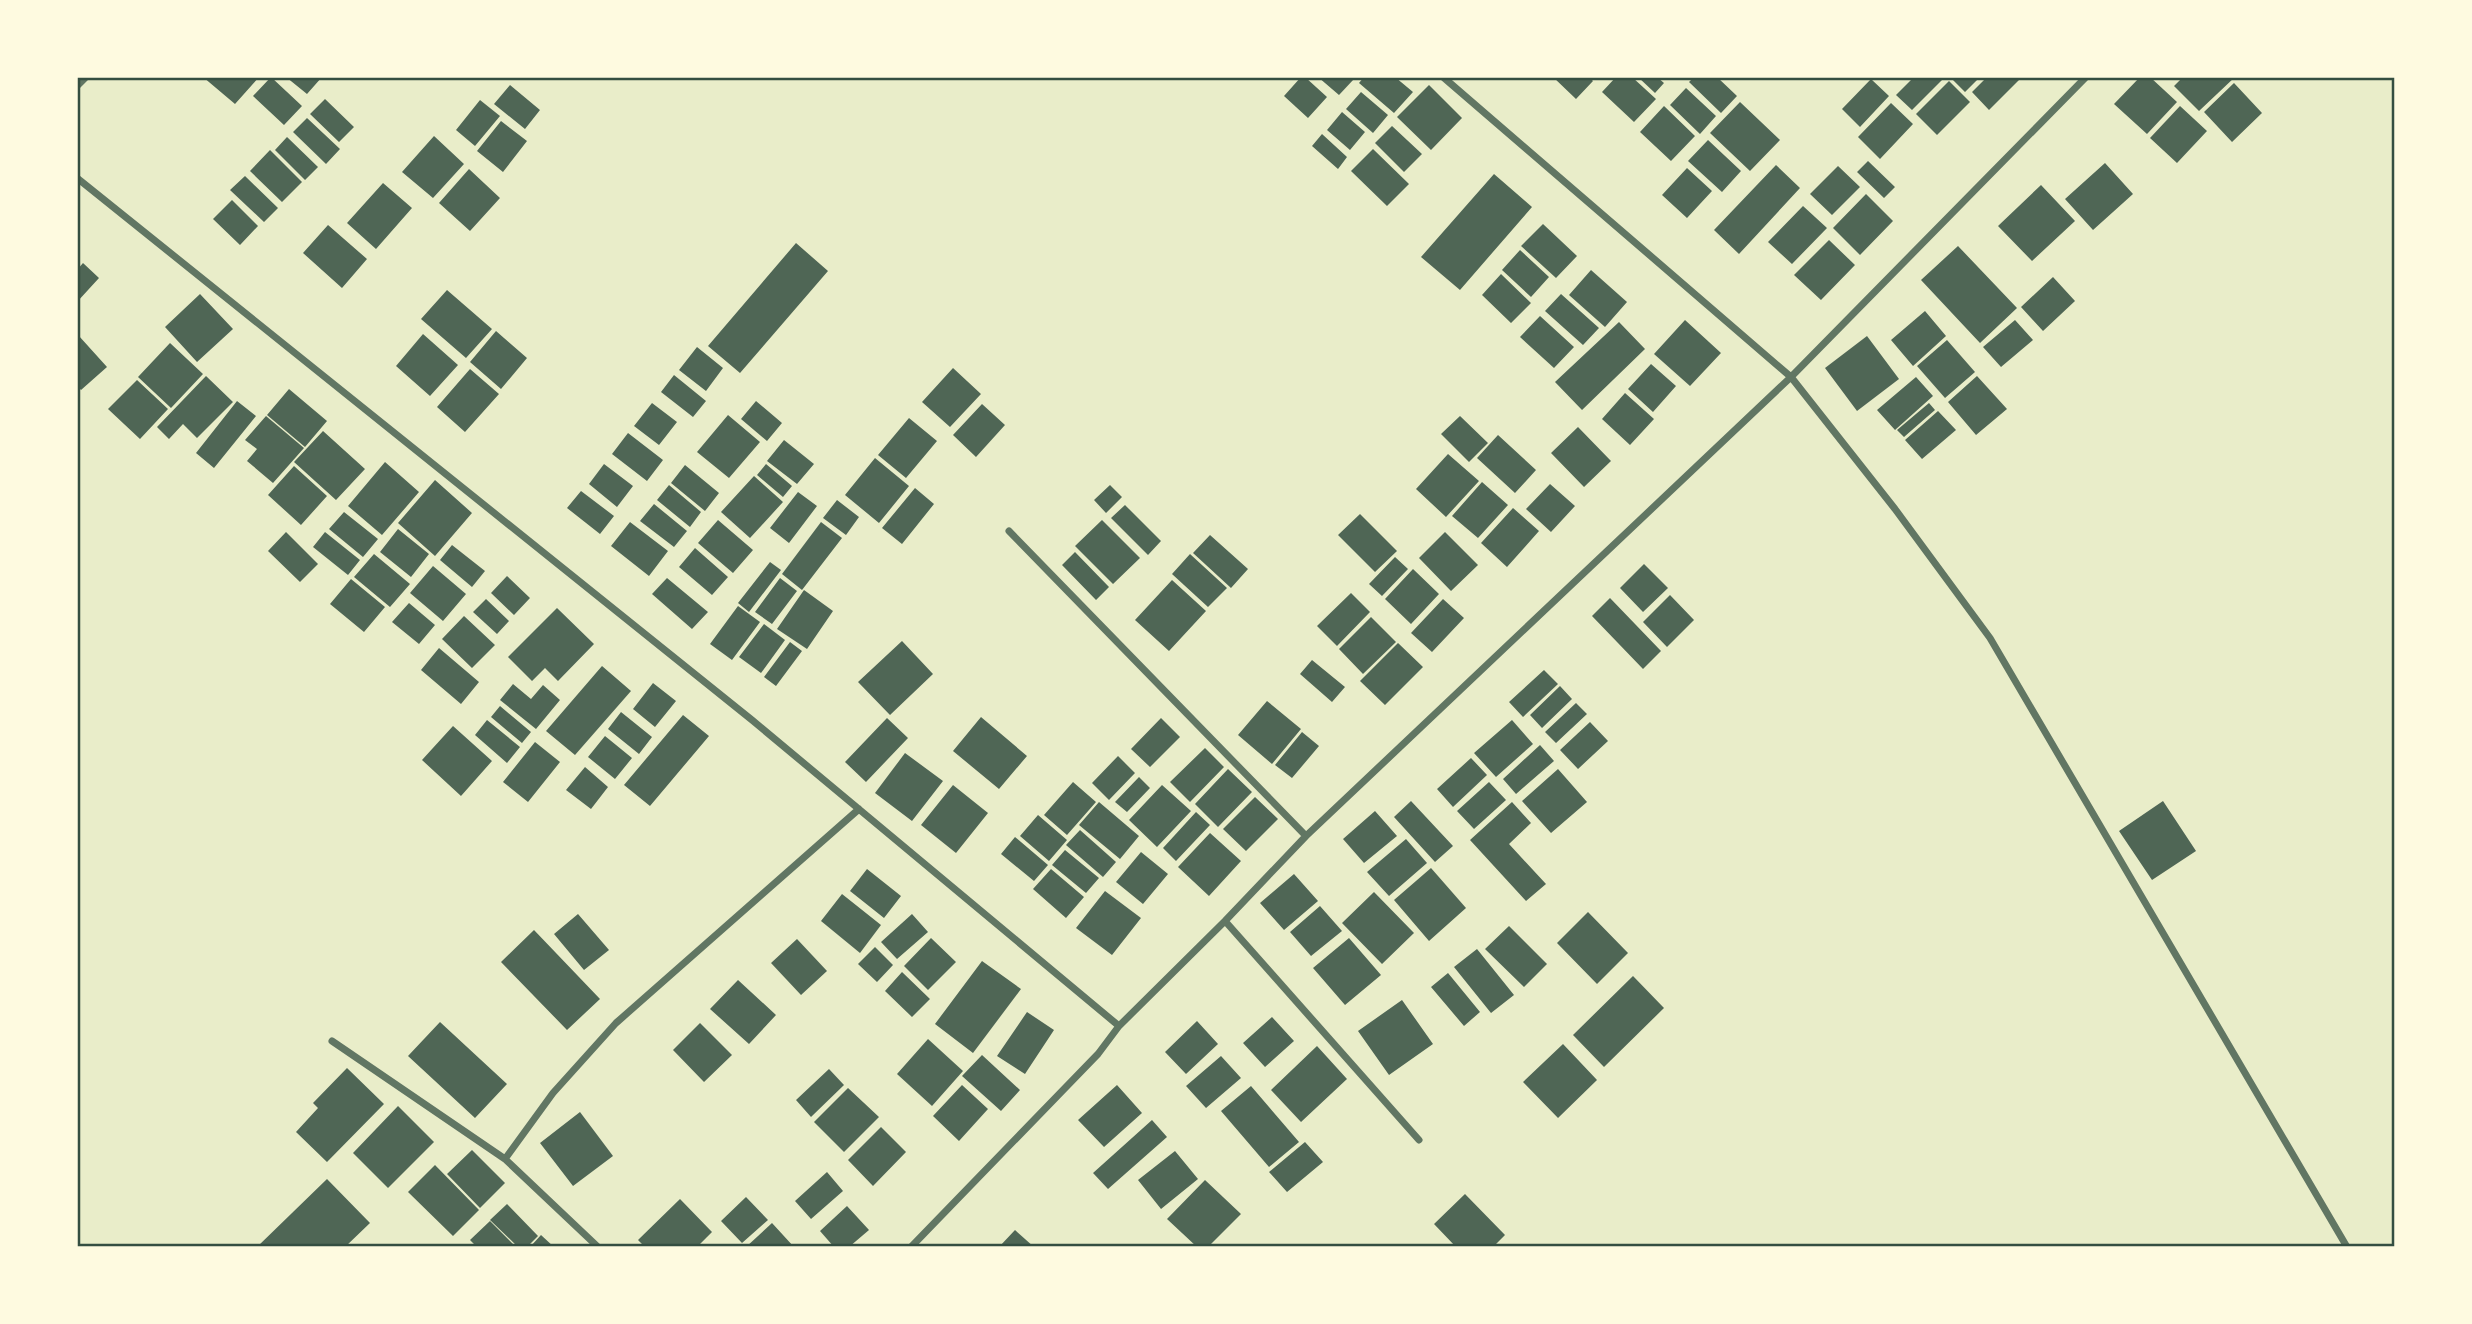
<svg xmlns="http://www.w3.org/2000/svg" width="2472" height="1324" font-family="Georgia,serif">
	<rect width="100%" height="100%" fill="#e9edc9"/>
	<path fill="#4f6655" d="M203,77H259L235,104Z
		M271,77L302,106L284,125L253,96Z
		M286,77H322L307,94Z
		M1301,77H1305L1327,97L1308,118L1284,96Z
		M1318,77H1352L1354,79L1339,95Z
		M1364,77H1395L1413,92L1394,113L1359,83Z
		M1553,77H1589L1593,81L1576,99Z
		M1616,77H1632L1656,99L1634,122L1602,92Z
		M1638,77H1657L1664,83L1655,93Z
		M1694,77H1717L1737,96L1721,113L1689,82Z
		M1914,77H1945L1912,110L1896,95Z
		M1950,77H1980L1965,92Z
		M1987,77H2022L1989,110L1972,92Z
		M2140,77H2150L2177,102L2147,134L2114,104Z
		M2183,77H2235L2199,111L2174,86Z
		M1871,79L1889,96L1860,127L1842,109Z
		M1949,81L1970,102L1937,135L1916,114Z
		M2234,83L2262,113L2232,142L2204,112Z
		M510,85L540,110L525,129L494,104Z
		M1429,85L1462,118L1431,150L1397,117Z
		M1686,88L1716,116L1700,134L1670,105Z
		M1361,92L1388,115L1373,133L1346,109Z
		M325,99L354,127L339,142L310,114Z
		M480,100L500,116L475,146L456,130Z
		M1740,102L1780,140L1750,171L1710,133Z
		M1891,103L1913,124L1880,159L1858,137Z
		M1664,106L1695,136L1671,161L1640,132Z
		M2180,106L2207,131L2177,163L2150,138Z
		M1342,112L1365,132L1350,150L1327,130Z
		M307,118L340,149L326,164L293,132Z
		M501,121L527,141L503,172L477,151Z
		M1392,126L1422,154L1404,172L1375,143Z
		M1322,134L1347,157L1338,169L1312,146Z
		M434,136L464,164L433,198L402,172Z
		M287,137L318,167L305,180L275,150Z
		M1708,140L1741,171L1722,192L1688,161Z
		M1373,149L1409,184L1387,206L1351,171Z
		M270,150L302,182L282,202L250,171Z
		M1868,161L1895,187L1884,198L1857,172Z
		M2105,163L2133,194L2093,230L2065,199Z
		M1776,165L1800,188L1739,254L1714,230Z
		M1838,166L1860,187L1832,215L1810,194Z
		M1687,168L1712,191L1687,218L1662,195Z
		M469,169L500,198L470,231L439,203Z
		M1494,174L1532,207L1460,290L1421,257Z
		M245,176L278,208L264,222L230,190Z
		M383,183L412,208L376,249L347,223Z
		M2041,185L2075,221L2032,261L1998,226Z
		M1866,194L1893,221L1860,255L1833,228Z
		M232,200L258,226L240,245L213,219Z
		M1803,206L1827,228L1792,264L1768,242Z
		M1543,224L1577,256L1556,278L1521,246Z
		M328,225L367,259L342,288L303,253Z
		M1829,240L1855,265L1821,300L1794,275Z
		M796,243L828,271L740,373L708,346Z
		M1958,246L2017,308L1980,343L1921,280Z
		M1520,250L1549,277L1531,297L1502,270Z
		M83,263L99,278L77,302V270Z
		M1591,270L1627,302L1605,327L1569,295Z
		M1501,274L1531,303L1511,323L1482,295Z
		M2053,277L2075,301L2043,331L2021,307Z
		M447,290L492,329L466,358L421,319Z
		M200,294L233,329L197,362L165,327Z
		M1561,294L1599,328L1583,345L1545,311Z
		M1925,311L1946,336L1913,366L1891,340Z
		M1540,316L1574,347L1554,368L1520,337Z
		M1685,320L1721,353L1690,386L1654,354Z
		M2015,320L2033,340L2001,367L1983,347Z
		M1619,322L1645,349L1582,410L1555,382Z
		M496,331L527,358L501,389L470,362Z
		M423,334L458,365L430,396L396,366Z
		M79,336L107,367L81,390L77,386V338Z
		M1867,336L1899,379L1857,411L1825,368Z
		M1947,340L1975,372L1945,398L1917,366Z
		M170,343L203,374L171,408L138,377Z
		M697,347L723,368L706,391L679,370Z
		M1651,364L1676,386L1653,412L1628,389Z
		M953,368L981,394L950,427L922,402Z
		M470,369L499,394L465,432L437,407Z
		M674,375L706,401L693,417L661,392Z
		M206,376L233,402L197,438L183,424L169,439L157,427Z
		M1977,376L2007,409L1976,435L1948,402Z
		M1916,377L1933,396L1895,430L1877,410Z
		M137,380L168,409L140,439L108,409Z
		M289,389L327,421L305,447L267,415Z
		M1625,393L1654,419L1630,445L1602,419Z
		M237,401L256,416L214,468L196,453Z
		M756,401L782,423L767,441L741,419Z
		M652,403L677,422L659,445L634,426Z
		M1929,403L1935,410L1904,437L1897,430Z
		M982,404L1005,425L976,457L953,435Z
		M1938,411L1956,430L1922,459L1905,440Z
		M728,415L760,442L729,478L697,452Z
		M266,416L304,448L273,483L247,461L257,449L245,440Z
		M1460,416L1488,443L1469,462L1441,434Z
		M909,418L937,441L906,478L878,455Z
		M1578,427L1611,461L1584,487L1551,453Z
		M323,431L365,469L336,500L294,462Z
		M628,433L663,460L647,481L612,454Z
		M1498,435L1536,470L1515,493L1477,458Z
		M784,440L814,464L797,484L767,461Z
		M1448,454L1479,481L1446,517L1416,489Z
		M875,458L909,486L879,523L845,495Z
		M385,462L419,492L382,535L348,506Z
		M604,464L633,486L617,507L589,484Z
		M766,464L792,486L783,497L757,475Z
		M685,465L719,493L705,511L671,483Z
		M294,466L327,496L301,525L268,495Z
		M754,476L783,502L750,538L721,512Z
		M435,480L472,513L435,556L398,523Z
		M1482,482L1508,505L1478,538L1452,516Z
		M1550,484L1575,506L1551,532L1526,509Z
		M669,485L701,512L690,527L657,500Z
		M1110,485L1122,497L1106,513L1094,500Z
		M915,488L934,504L902,544L882,528Z
		M581,491L614,516L600,534L567,508Z
		M798,492L817,506L789,543L770,528Z
		M837,500L859,517L846,535L823,518Z
		M654,504L687,531L674,547L640,521Z
		M1125,505L1161,541L1148,555L1111,518Z
		M1513,508L1539,531L1507,567L1481,543Z
		M344,512L378,539L363,557L329,529Z
		M1360,514L1397,551L1375,572L1338,535Z
		M718,520L753,550L733,573L698,543Z
		M1102,520L1140,558L1113,584L1075,546Z
		M630,522L668,551L649,576L611,546Z
		M821,522L842,538L802,590L782,574Z
		M398,529L429,554L411,577L380,552Z
		M286,532L318,564L300,582L268,551Z
		M325,532L360,560L348,575L313,547Z
		M1445,532L1478,565L1451,591L1419,558Z
		M1210,535L1248,569L1231,588L1193,553Z
		M452,545L485,571L472,587L440,560Z
		M695,548L728,577L712,595L679,567Z
		M1075,552L1109,587L1096,600L1062,565Z
		M374,554L410,584L390,607L354,577Z
		M1190,554L1227,588L1208,607L1172,574Z
		M1395,557L1408,569L1382,596L1369,584Z
		M770,562L781,570L749,612L738,603Z
		M1644,564L1668,588L1643,612L1620,588Z
		M433,566L466,594L443,621L410,593Z
		M1413,569L1439,594L1411,624L1385,599Z
		M507,576L530,598L514,615L491,593Z
		M667,578L708,612L692,629L652,594Z
		M780,578L797,591L772,624L755,612Z
		M351,579L385,607L364,632L330,604Z
		M1172,580L1206,611L1169,651L1135,620Z
		M804,590L833,611L807,649L777,629Z
		M1351,593L1370,612L1337,646L1317,626Z
		M1670,595L1694,620L1667,647L1643,622Z
		M1610,598L1661,651L1643,669L1592,616Z
		M486,599L509,621L497,634L473,612Z
		M1443,599L1464,618L1432,652L1411,633Z
		M409,603L435,625L419,644L392,622Z
		M738,606L760,622L732,660L710,644Z
		M557,608L594,644L558,681L545,668L532,681L508,657Z
		M464,616L495,645L472,668L442,639Z
		M1371,617L1396,642L1363,674L1339,649Z
		M764,624L785,640L761,673L739,657Z
		M902,641L933,674L890,715L858,682Z
		M790,642L802,651L776,686L764,677Z
		M1398,643L1423,667L1385,705L1360,681Z
		M439,648L479,682L461,704L421,670Z
		M1312,660L1345,687L1332,702L1300,674Z
		M602,666L631,691L575,755L546,731Z
		M1544,670L1558,684L1523,717L1509,702Z
		M653,683L676,701L655,727L633,709Z
		M513,684L531,699L543,685L560,700L536,729L500,700Z
		M1560,686L1572,699L1542,728L1530,715Z
		M1267,701L1301,729L1272,764L1238,735Z
		M1576,703L1587,714L1556,743L1545,732Z
		M500,706L531,732L522,743L491,717Z
		M621,712L652,737L639,754L608,729Z
		M683,715L709,736L650,806L624,785Z
		M981,717L1027,756L999,789L953,751Z
		M887,718L908,738L866,782L845,762Z
		M1161,718L1180,737L1150,767L1131,749Z
		M487,720L520,747L507,763L475,735Z
		M1512,720L1533,744L1496,777L1474,753Z
		M1590,722L1608,741L1578,769L1560,750Z
		M453,726L492,761L461,796L422,760Z
		M1302,732L1319,746L1292,778L1275,765Z
		M605,736L632,758L615,779L588,757Z
		M535,742L560,762L528,802L503,782Z
		M1540,745L1554,761L1516,794L1503,779Z
		M1205,748L1224,767L1190,802L1170,782Z
		M905,753L943,781L912,821L875,793Z
		M1118,756L1135,773L1109,800L1092,783Z
		M1471,758L1487,775L1453,807L1437,789Z
		M585,767L608,787L591,809L566,790Z
		M1228,769L1252,792L1218,827L1195,804Z
		M1558,769L1587,802L1551,833L1522,801Z
		M1139,777L1150,788L1127,812L1115,802Z
		M1073,782L1096,802L1067,835L1044,815Z
		M1489,782L1506,800L1474,829L1457,811Z
		M953,785L988,813L956,853L921,825Z
		M1162,785L1191,811L1157,847L1129,820Z
		M1255,797L1278,819L1246,851L1223,829Z
		M1411,801L1453,846L1435,862L1394,817Z
		M2163,801L2196,851L2152,880L2119,831Z
		M1099,802L1139,836L1120,859L1079,825Z
		M1512,802L1531,823L1509,844L1546,884L1526,901L1470,840Z
		M1375,811L1397,836L1364,863L1343,839Z
		M1196,812L1210,825L1176,861L1163,848Z
		M1038,815L1067,840L1049,861L1020,836Z
		M1080,830L1116,862L1103,877L1066,845Z
		M1210,833L1241,861L1209,896L1178,867Z
		M1015,837L1048,865L1034,881L1001,854Z
		M1406,839L1427,863L1389,896L1367,872Z
		M1065,850L1099,878L1086,893L1052,865Z
		M1141,852L1168,874L1143,904L1116,882Z
		M1431,868L1466,908L1429,941L1394,900Z
		M867,869L901,896L884,918L850,891Z
		M1051,869L1084,897L1066,918L1033,889Z
		M1294,874L1318,901L1284,930L1260,903Z
		M1105,891L1141,918L1112,955L1076,928Z
		M1374,892L1414,933L1382,964L1342,923Z
		M842,894L881,925L860,953L821,921Z
		M1320,906L1342,931L1311,956L1290,932Z
		M1588,912L1628,953L1597,984L1557,943Z
		M578,914L609,950L584,970L554,934Z
		M912,914L928,932L897,959L881,942Z
		M1509,926L1547,964L1524,987L1485,949Z
		M534,930L600,999L567,1030L501,962Z
		M931,938L956,962L928,990L904,966Z
		M1349,938L1381,975L1345,1005L1313,968Z
		M797,939L827,971L801,995L771,963Z
		M875,947L893,965L877,982L858,964Z
		M1477,949L1514,995L1491,1013L1454,967Z
		M982,961L1021,989L973,1053L935,1024Z
		M902,972L930,999L912,1017L885,991Z
		M1448,973L1480,1012L1464,1026L1431,987Z
		M1633,976L1664,1008L1604,1067L1573,1035Z
		M738,980L776,1015L749,1044L710,1009Z
		M1402,1000L1433,1044L1389,1075L1358,1031Z
		M1027,1012L1054,1030L1025,1074L997,1056Z
		M1272,1017L1294,1041L1265,1067L1243,1043Z
		M1197,1021L1218,1044L1186,1074L1165,1052Z
		M440,1022L507,1084L475,1118L408,1056Z
		M700,1023L732,1055L704,1082L673,1050Z
		M928,1039L963,1071L932,1106L897,1074Z
		M1563,1044L1597,1080L1558,1118L1523,1082Z
		M1317,1046L1347,1079L1301,1122L1271,1090Z
		M982,1055L1020,1090L1001,1111L962,1076Z
		M1221,1056L1241,1078L1206,1108L1186,1086Z
		M347,1068L384,1104L327,1162L296,1132L318,1108L313,1103Z
		M829,1069L844,1085L811,1117L796,1100Z
		M962,1085L988,1109L959,1141L933,1116Z
		M1117,1085L1142,1113L1104,1147L1078,1120Z
		M1251,1086L1299,1142L1269,1167L1221,1111Z
		M848,1088L879,1117L844,1152L814,1122Z
		M398,1106L434,1142L388,1188L353,1153Z
		M580,1112L613,1156L573,1186L540,1143Z
		M1152,1120L1167,1137L1108,1189L1093,1173Z
		M881,1127L906,1152L873,1186L848,1160Z
		M1305,1142L1323,1162L1287,1192L1269,1172Z
		M472,1150L505,1183L480,1208L447,1174Z
		M1175,1151L1198,1179L1161,1209L1138,1180Z
		M435,1165L479,1210L453,1236L408,1192Z
		M827,1172L843,1191L811,1219L795,1201Z
		M327,1179L370,1223L345,1247H257Z
		M1205,1180L1241,1214L1208,1247H1197L1167,1219Z
		M1465,1194L1505,1235L1493,1247H1456L1434,1224Z
		M746,1197L768,1220L742,1243L721,1221Z
		M680,1199L712,1232L697,1247H645L638,1240Z
		M507,1204L538,1236L527,1247H518L490,1220Z
		M847,1206L869,1230L849,1247H834L820,1231Z
		M490,1221L516,1247H477L470,1240Z
		M772,1223L794,1247H746Z
		M1015,1230L1034,1247H999Z
		M541,1235L554,1247H530Z"/>
	<g fill="none" stroke-linecap="round" stroke-linejoin="round">
		<path stroke="#617663" stroke-width="7" d="M1443,77L1791,377L1895,509L1990,638L2347,1247
			M77,86L86,77
			M77,178L752,720L1119,1026
			M1009,531L1306,836
			M1225,921L1419,1140
			M332,1041L505,1159
			M598,1247L505,1159L553,1093L616,1023L859,809
			M911,1247L1098,1054L1119,1026L1225,921L1306,836L1791,377L2086,77"/>
	</g>
	<rect width="2472" height="1324" fill="none" stroke="#fefae0" stroke-width="158"/>
	<rect x="79" y="79" width="2314" height="1166" fill="none" stroke="#344e41" stroke-width="2.5"/>
</svg>
